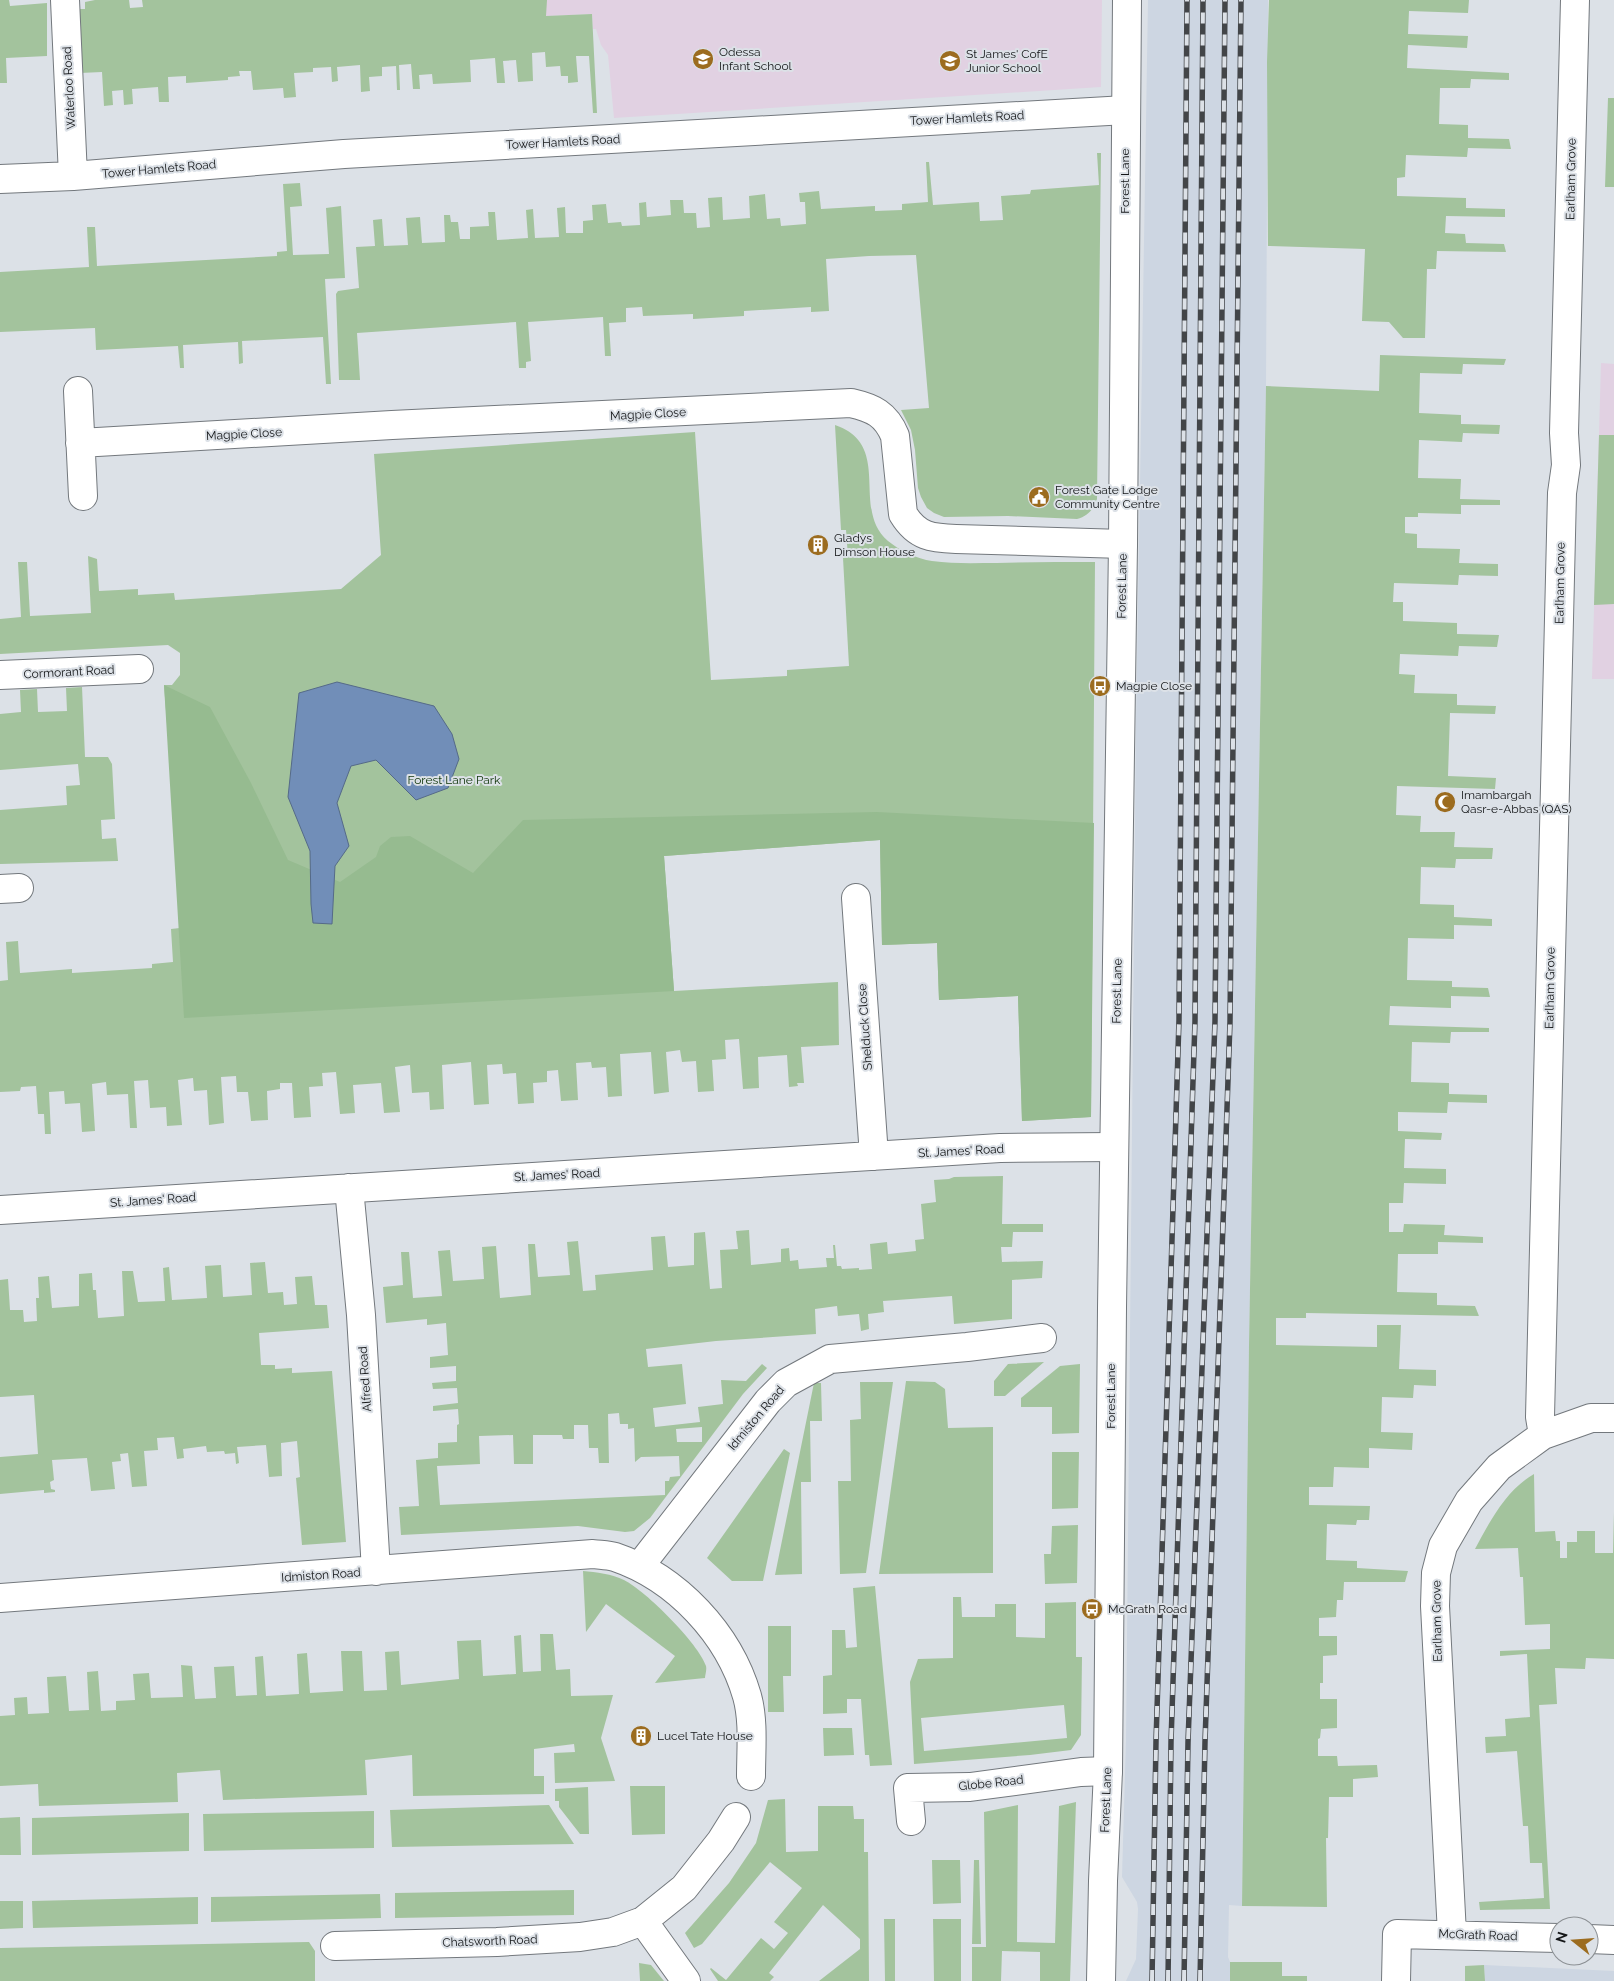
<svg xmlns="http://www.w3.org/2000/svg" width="1614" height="1981" font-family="Raleway,sans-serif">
	<rect width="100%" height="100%" fill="#dce1e7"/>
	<path fill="#cdd6e2" d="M1148,0H1268L1266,386L1249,1345L1242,1906L1229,1905L1228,1957L1230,1962V1981H1126L1136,1959L1138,1909L1137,1902L1122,1877L1126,1740L1136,727Z
		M1484,1965L1614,1971V1981H1485Z"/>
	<path fill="#e1d1e2" d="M477,0H1102L1101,87L614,118L608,55L601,45L596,29H593L592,14L478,19Z
		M1601,363L1614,364V679H1592Z"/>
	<path fill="#a3c39d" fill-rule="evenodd" d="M0,0H9L10,6L47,3V56L6,58L7,83H0Z
		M95,0H129L130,8L143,7L142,0H547L546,16L592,14L597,113H593L589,56H576L578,82L568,83V76H561L560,66L546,67L545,52L532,53L533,81L518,82L516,60L503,61L505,83H497L495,58L470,60L471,82L433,84L432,74L419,75L420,89H413L411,64L399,65L400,90H397L396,66L382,67V76L369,77L370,91L361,92L360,65L337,67L338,81L332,82L331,67L313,68V72L294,73L296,97L284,98L283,88L253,90L251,71H239L240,76L228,77V80L186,83V76L168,77L169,102H159L158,87L132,89L133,104L124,105L123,90L112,91L113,105L104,106L102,72L80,73L76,9H85V2Z
		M1269,0H1469L1468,13L1409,11L1408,34L1468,36L1467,48L1408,45L1407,68L1509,73V80L1471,79L1470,88H1440L1439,124L1468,125V138L1509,139L1511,149L1468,148L1467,157L1406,155L1405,177L1397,178V196L1466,198V208L1505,209V217L1446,216L1445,233L1465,234L1466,243L1504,244L1506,252L1437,251L1436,269H1427L1425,338H1403L1389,322L1362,321L1365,249L1268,246L1267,62Z
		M1608,98H1614V187H1605Z
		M1097,153H1101L1097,499C1093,510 1088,516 1077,519L1008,516L944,517L934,513L927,508L921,497L918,488L915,450L911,430L901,410L929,408L916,255L869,256L826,259L829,311L811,312V307L744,311V316L693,319V314L643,316L642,307L626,308V322L609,323L611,356H605L603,317L528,322L531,361L526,362V368H519L516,322L357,333L360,380H339L336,294L338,291L359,288L356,247L375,246L373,220L382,219L384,246L408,245L406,218L420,217L422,243L445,242L444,215H450L451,222H458L460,239H470V227L489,226L488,212H495L497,240L528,238L526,210L533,209L535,238L559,237L557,208L565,207L566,233H583V221L593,220L592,205L606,204L608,223L621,222L622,226L640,225L639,203L646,202L647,217L671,215L670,200H683L684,213H696L697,228L710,227L708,198L722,197L723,220L750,218L749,196L765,194L767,219L780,218L781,226L806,224L805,202H800L799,193L819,191L821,209L875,206V211L902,210V204L928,202L926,162H929L933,205L979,202L980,221L1003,220L1001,196L1030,194L1031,190L1099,185Z
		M300,183L302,206L290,207L293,255L329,254L326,208L341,206L345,278L325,279L331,384H326L323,337L242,341L243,363L239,364L238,342L183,345L184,368H180L178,346L96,350L95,328L0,332V272L89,267L87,227H95L97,266L277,256V252L287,251L283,184Z
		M1380,355L1506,359L1504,365L1463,364L1462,374L1420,373L1419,413L1461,415V424L1500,425L1499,434L1463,433L1462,442L1419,440L1418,478L1461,479L1460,499L1500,500V505H1461V514L1418,513V517H1405V533L1417,534V548L1460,549L1459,563L1498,564V576L1459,575L1458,585L1394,583L1393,602H1403V621L1457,623V634L1499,635L1497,647L1459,646L1458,656L1400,654L1399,674L1415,675L1414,693L1457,694V705L1496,706L1495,714L1450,713L1448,776L1496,778L1495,789L1397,786L1396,815L1421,816L1420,832H1455L1454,847L1493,848L1492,859H1456L1455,868L1421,867L1420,904L1454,905V917L1492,919V926L1454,925V939L1408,938L1407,980L1452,981V987L1488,988L1490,997L1451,996V1008L1390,1006L1389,1025L1489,1028V1032H1451L1450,1043L1412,1042L1411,1082L1449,1083V1094L1487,1095V1103L1448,1102L1447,1113L1398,1112V1131L1442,1133L1441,1140L1405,1139L1404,1168L1446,1169V1184L1404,1183L1403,1203H1389V1232H1403L1404,1224L1445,1225L1444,1235L1483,1237V1243L1438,1242V1254H1398L1397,1292L1437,1293V1305L1475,1306L1479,1316L1306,1313V1318H1276V1345L1377,1347V1325H1401L1399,1369L1436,1370V1386L1414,1385L1413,1398L1382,1397L1381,1432L1413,1433L1412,1450L1369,1448V1468L1334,1467L1333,1487H1309V1505L1370,1506L1369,1520H1357L1356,1525L1327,1524L1326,1560L1357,1561V1568L1408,1571L1405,1582H1344L1343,1600H1337L1336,1617L1319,1618V1636H1337V1655L1323,1656V1683H1320V1699H1337V1728L1321,1729L1320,1738L1318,1739V1756H1337L1338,1766L1377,1765L1378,1777L1353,1779V1797H1329L1328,1838H1326L1327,1907L1242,1906L1249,1345L1266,386L1379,391Z
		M835,425C894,445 850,509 888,541C899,550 917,559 932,561C953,564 975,563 997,563C1029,562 1062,562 1095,562L1091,1117L1022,1121L1018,996L939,1000L937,943L882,945L880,840L664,856L674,991L838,982L839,1045L801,1047L804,1083H797L798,1086L789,1087L787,1055L758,1057L759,1088L743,1089L739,1039L725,1040L726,1059L712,1060L714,1091L698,1092L696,1061L682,1062L680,1050L666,1052L669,1092L654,1094L651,1052L620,1054L622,1096L608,1097L606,1067L592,1068L591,1062L576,1063L578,1100L561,1101L558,1070L547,1071V1082L533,1083L534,1103L518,1104L516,1073L503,1074L502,1064L487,1065L489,1104L474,1105L471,1062L442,1065L444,1109L430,1110L429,1092L412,1093L410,1065L395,1067L400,1112L384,1113L381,1083L353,1085L355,1113L340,1114L336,1072L322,1073L323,1086L309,1087L311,1117L294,1118L292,1083H280V1089L267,1091L268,1120L251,1121L248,1092H237L236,1076L221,1077L224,1123L209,1125L207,1090L194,1091L193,1078L178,1080L182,1125L167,1126L166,1107L150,1108L148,1080L134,1081L137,1128H130L128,1094L107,1095L106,1082L92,1084L95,1131L82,1132L80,1103L65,1104L64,1091L49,1092L51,1134H45L44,1114H38L36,1086L21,1087L20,1091L0,1092V1102V981L8,980L6,942L18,941L20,973L72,969V973L152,968V964L173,962L171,929L180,928L178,867L164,685H172L180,675V653L168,645L0,654V619L21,617L18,562H27L30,616L91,613L88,556L97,559L99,591L138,589V595L174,593L175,600L341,589L381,555L374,454L695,432L711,680L787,676V670L849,666L843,558L848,557L846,530H841Z
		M1599,435H1614V604L1594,605Z
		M82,687L85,757H108L112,764L115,819L101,820L102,839L116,838L118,861L0,864V810L67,805L66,786L80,785L78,764L0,770V714L21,712L20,690L37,689L38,712L67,711L66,688Z
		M1003,1176L1002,1224H1043V1232H1013L1012,1247H1001L1002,1262L1043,1261L1042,1278L1012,1280V1319L954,1324L952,1296L883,1301L884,1312L868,1314L869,1329L861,1331L859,1314L838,1316L837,1306L815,1309L816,1334L716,1341L646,1349L648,1367L682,1364L686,1404L653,1408L655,1427L700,1422L698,1407L723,1404L721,1380L746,1381L762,1364L767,1368L743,1394L650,1518L634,1531L625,1532L578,1526L401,1535L399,1507L419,1506L416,1460L438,1458V1443L457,1442V1425L459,1424L458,1409L433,1411V1406L458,1403L457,1388L433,1389L432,1383L456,1381V1366L430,1368V1357L448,1355L446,1323L427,1325V1319L386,1323L383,1287L403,1285L401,1252H409L413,1298L442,1296L438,1251L450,1250L453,1281L484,1279L482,1247L496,1246L500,1298L531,1295L528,1244H535L538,1277L570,1275L567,1242L578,1241L583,1291L596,1290L595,1275L653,1270L651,1237L665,1236L668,1267L694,1265V1233L705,1232L710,1289L722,1288L720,1250L738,1249L736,1231L749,1230L751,1265L781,1262V1249L789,1248L790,1261L798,1260L799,1269L827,1267L826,1258H834L833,1245H835L837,1266H841L842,1269L859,1268V1270L872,1269L870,1244L887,1242L888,1254L916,1251L915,1240L924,1239L921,1204L936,1202L934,1180L949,1179L954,1177ZM619,1413L620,1424H628V1429L634,1428L635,1462L641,1457L679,1456L680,1476L670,1477L669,1481H665V1495L440,1505L437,1466L480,1464L479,1436L513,1435L514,1464H533V1435H562L563,1439H574V1425H588L589,1448H598L599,1463H609L608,1414ZM702,1427V1442H677L676,1429Z
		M265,1262L268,1293L283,1292L284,1305L297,1304L295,1277L312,1276L315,1305H327L329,1328L259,1333L261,1365H275V1369L292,1368V1373L332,1371L346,1542L302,1545L296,1478L300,1477L297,1441L281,1443L282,1476L269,1477L266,1445L237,1447L239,1463L236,1464L235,1453L225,1454L224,1451L207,1452L206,1446L183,1449L184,1458L177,1459L174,1437L157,1438L158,1450L144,1451L147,1486L132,1487L128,1453L120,1454L121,1461L112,1462L115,1489L91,1491L87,1458L52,1460L54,1480L50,1482L51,1489L55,1490V1492L44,1493V1490L0,1494V1457L38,1454L34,1395L0,1397V1280L8,1279L10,1310H23L24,1322L37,1321L36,1298H39L38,1277L49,1276L52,1308L79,1306V1274L92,1273L93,1290H96L98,1318L124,1316L122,1271H133L138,1302L165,1301L163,1268L169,1267L172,1300L207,1298L205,1266L221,1265L223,1297L252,1295L250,1263Z
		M1044,1362L1005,1396H994V1381L1008,1364Z
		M1080,1364L1079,1433L1052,1434V1407H1021V1398L1060,1366Z
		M906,1381L935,1382L945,1389L948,1428L993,1427V1573L879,1574Z
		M860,1382H893L866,1573L840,1574L838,1481H851L850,1420L861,1419Z
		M814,1383H821L822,1421H810L811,1482H801L802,1574L775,1575Z
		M784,1449L790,1453L763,1581H732L707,1558Z
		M1052,1452H1079L1078,1508L1052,1509Z
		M1534,1474L1535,1532L1555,1531L1556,1541H1560V1558H1567V1542H1577V1531H1595V1553H1613L1614,1512V1659L1586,1658L1585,1669L1555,1668L1557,1704L1539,1705L1550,1909L1480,1910L1479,1902L1544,1898L1542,1863H1530L1528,1826H1523L1517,1751L1486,1753L1485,1737L1506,1736L1505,1719L1530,1717L1527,1654L1500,1656V1651L1550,1649V1624L1525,1625L1523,1577H1520L1518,1548L1475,1549C1490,1521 1506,1490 1534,1474Z
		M1078,1525L1077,1583L1045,1584L1044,1554H1051L1052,1526Z
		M583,1571C596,1572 612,1574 624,1580C646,1591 699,1644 706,1666C707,1670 705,1675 705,1678L655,1683L675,1656L606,1604L586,1632Z
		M875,1586L892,1765L870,1766L869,1755H865L861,1699H847V1713L823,1714V1676L832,1675V1630H845L846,1648L857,1647L853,1588Z
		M953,1597H961L962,1617H995V1604H1016V1637L1045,1638V1603L1076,1602V1657H1082L1081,1735L1071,1750L1030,1755L914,1764L910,1682L918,1659L953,1658ZM1064,1705L1067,1738L924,1751L921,1718Z
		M768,1626H791V1676H783L784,1712H768Z
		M540,1634H553L556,1670L570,1669L571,1696L613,1695L601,1738L615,1781L555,1783L554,1753L575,1752L574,1744L534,1749V1776H544V1794L413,1796L412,1755L365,1760L367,1795L223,1800L220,1770L177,1773L178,1802L39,1806L38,1784L0,1786V1716L15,1715L14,1698L27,1697L28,1714L49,1713L47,1677L66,1676L69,1711L89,1710L87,1672L98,1671L101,1711L116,1710V1701L135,1700L133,1674L149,1673L151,1698L183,1697L181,1665L192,1666L195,1699L216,1698L214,1667L234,1666L236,1696L257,1695L255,1657L263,1656L266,1696L299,1694L297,1654L307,1653L310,1693L343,1691L341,1651H362L364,1691L387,1690L385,1652L399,1651L401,1685L459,1679L457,1641L481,1640L483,1676L516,1674L514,1636L521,1635L523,1672L541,1671Z
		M823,1728H852L854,1755L824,1756Z
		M630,1786H665V1834L632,1835Z
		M588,1787L589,1834H580L559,1807V1801H555V1789Z
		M785,1799L786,1852L818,1851V1806H853L854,1819H864V1852H868L869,1981H819L860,1949V1939L823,1905L769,1973L774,1977L770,1981H718L710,1969L711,1968L726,1980L761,1938L774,1949L788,1933L774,1922L802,1888L770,1862L702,1944L694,1948L685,1933L729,1883L756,1843L768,1800Z
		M1076,1802L1070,1981H1040V1952L1002,1951L1001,1981H972V1947H986L984,1812L1018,1805L1017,1942L1055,1943L1059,1806Z
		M549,1805L574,1844L392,1847L390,1810Z
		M374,1811V1848L204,1851L203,1814Z
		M189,1813V1851L32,1855V1818Z
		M20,1817L21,1855H0V1818Z
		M932,1860H960L961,1903L933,1904Z
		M974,1860H979L981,1944H972Z
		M574,1890V1915L395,1918V1893Z
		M380,1894L381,1918L211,1922V1897Z
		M198,1897V1924L33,1928L32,1901Z
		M0,1901H23V1928L0,1929Z
		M884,1919H895V1981H885Z
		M933,1919H961V1981H934Z
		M309,1942L315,1951V1981H0V1948Z
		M1230,1962H1282V1976H1307V1981H1230Z
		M639,1963L651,1965L664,1981H640Z
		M1484,1965L1485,1981H1465V1966Z"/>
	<path fill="#96bb90" d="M164,685L210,707L251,783L288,860L340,882L376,857L380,846L391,837L410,836L473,873L523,820L877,812L1094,823L1091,1117L1022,1121L1018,996L939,1000L937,943L882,945L880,840L664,856L674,991L184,1018Z"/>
	<path fill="#718eb8" stroke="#556a88" d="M337,682L434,706L452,734L459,759L448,788L416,800L376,760L351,766L337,803L349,846L335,866L332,924L313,923L311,904L310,851L288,797L299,693Z"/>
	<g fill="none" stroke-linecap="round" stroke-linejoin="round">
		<g stroke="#73787d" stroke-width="30">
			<path id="minor" d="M65,0L73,176
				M0,179L73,176L344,154L1126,110
				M78,391L83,496
				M80,443L392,425L851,403C873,408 886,414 895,436L903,514C917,537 932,538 956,539L1123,544
				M0,675L139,669
				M0,889L19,888
				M856,898L874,1156
				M349,1188L361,1315L376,1571
				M0,1210L1000,1148L1114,1147
				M1543,1435L1540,1417L1562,493L1566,465L1564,433L1575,0
				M639,1567L768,1401L786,1383L830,1359L967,1347L1042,1338
				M0,1598L593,1554C600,1555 608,1555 615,1557C677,1578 729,1634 747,1696C754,1721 751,1750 751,1776
				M911,1821L908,1788L970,1787L1081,1772L1108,1771
				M643,1921L684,1888L721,1841L736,1817
				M1452,1934L1435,1606L1436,1573L1443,1546L1469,1501L1499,1467L1543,1435L1591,1418H1614
				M1589,1939L1614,1940
				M335,1946L497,1942L580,1937L613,1932L643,1921L686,1981
				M1396,1981L1397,1934L1559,1938"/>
		</g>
		<g stroke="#73787d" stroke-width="30">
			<path id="tertiary" d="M1101,1981L1103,1881L1108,1771L1112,1308L1123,544L1127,0"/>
		</g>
		<use href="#minor" stroke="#fff" stroke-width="28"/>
		<use href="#tertiary" stroke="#fff" stroke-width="28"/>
		<g stroke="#424548" stroke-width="5.5">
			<path id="rail" d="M1152,1981L1156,1741L1179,1020L1187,0
				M1168,1981L1171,1742L1195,1021L1203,0
				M1184,1981L1188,1742L1215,1021L1225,0
				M1200,1981L1205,1742L1230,1022L1241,0"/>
		</g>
		<use href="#rail" stroke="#dce1e7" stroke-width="4" stroke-dasharray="11" stroke-linecap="butt"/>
	</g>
	<defs>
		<g id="school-disc" transform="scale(1.125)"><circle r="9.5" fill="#9c6c1f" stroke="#dce1e7"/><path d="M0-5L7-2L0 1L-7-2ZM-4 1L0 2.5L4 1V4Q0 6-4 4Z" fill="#fff"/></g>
		<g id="civic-disc" transform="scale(1.125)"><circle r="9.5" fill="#9c6c1f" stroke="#dce1e7"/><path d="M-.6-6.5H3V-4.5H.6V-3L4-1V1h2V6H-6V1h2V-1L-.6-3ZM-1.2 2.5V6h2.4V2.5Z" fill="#fff"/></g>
		<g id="building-disc" transform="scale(1.125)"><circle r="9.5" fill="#9c6c1f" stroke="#dce1e7"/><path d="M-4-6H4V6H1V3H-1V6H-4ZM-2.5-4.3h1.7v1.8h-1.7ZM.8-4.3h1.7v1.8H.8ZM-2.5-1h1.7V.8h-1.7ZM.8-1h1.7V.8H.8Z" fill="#fff"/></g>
		<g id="bus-disc" transform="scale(1.125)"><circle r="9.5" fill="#9c6c1f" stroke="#dce1e7"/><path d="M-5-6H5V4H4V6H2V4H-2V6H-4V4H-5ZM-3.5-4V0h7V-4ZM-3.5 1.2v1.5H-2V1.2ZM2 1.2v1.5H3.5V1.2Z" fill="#fff"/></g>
		<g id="mosque-disc" transform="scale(1.125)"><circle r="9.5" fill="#9c6c1f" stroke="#dce1e7"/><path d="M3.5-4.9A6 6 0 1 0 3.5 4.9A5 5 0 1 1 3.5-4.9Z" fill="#fff"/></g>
	</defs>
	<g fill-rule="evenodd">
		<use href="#school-disc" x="703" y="59"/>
		<use href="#school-disc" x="950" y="61"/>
		<use href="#civic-disc" x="1039" y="497"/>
		<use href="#building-disc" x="818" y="545"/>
		<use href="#bus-disc" x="1100" y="686"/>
		<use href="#mosque-disc" x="1445" y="802"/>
		<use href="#bus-disc" x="1092" y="1609"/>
		<use href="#building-disc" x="641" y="1736"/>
	</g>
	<g text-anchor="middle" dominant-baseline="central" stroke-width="4" stroke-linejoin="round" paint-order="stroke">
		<g font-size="12" fill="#141618" stroke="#dce1e7" text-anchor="start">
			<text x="719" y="52">Odessa<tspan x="719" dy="14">Infant School</tspan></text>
			<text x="966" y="54">St James' CofE<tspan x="966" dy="14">Junior School</tspan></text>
			<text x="1055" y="490">Forest Gate Lodge<tspan x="1055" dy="14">Community Centre</tspan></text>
			<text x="834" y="538">Gladys<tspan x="834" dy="14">Dimson House</tspan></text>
			<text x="1116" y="686">Magpie Close</text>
			<text x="1461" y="795">Imambargah<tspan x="1461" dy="14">Qasr-e-Abbas (QAS)</tspan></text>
			<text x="1108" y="1609">McGrath Road</text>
			<text x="657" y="1736">Lucel Tate House</text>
		</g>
		<g font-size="12" fill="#141618" stroke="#dce1e7">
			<text transform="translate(69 88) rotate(-93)">Waterloo Road</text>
			<text transform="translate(967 118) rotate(-3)">Tower Hamlets Road</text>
			<text transform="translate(563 142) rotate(-3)">Tower Hamlets Road</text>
			<text transform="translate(159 169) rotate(-5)">Tower Hamlets Road</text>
			<text transform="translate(1571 179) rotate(-89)">Earlham Grove</text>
			<text transform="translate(1125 181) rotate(-90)">Forest Lane</text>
			<text transform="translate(648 414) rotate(-3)">Magpie Close</text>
			<text transform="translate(244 434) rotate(-3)">Magpie Close</text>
			<text transform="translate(1560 583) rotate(-89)">Earlham Grove</text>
			<text transform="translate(1122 586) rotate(-89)">Forest Lane</text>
			<text transform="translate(69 672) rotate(-3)">Cormorant Road</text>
			<text transform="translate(1550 988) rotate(-89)">Earlham Grove</text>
			<text transform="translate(1117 991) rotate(-89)">Forest Lane</text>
			<text transform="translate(865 1027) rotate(-94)">Shelduck Close</text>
			<text transform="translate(961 1151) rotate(-3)">St. James' Road</text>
			<text transform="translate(557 1175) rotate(-3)">St. James' Road</text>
			<text transform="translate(153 1200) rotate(-4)">St. James' Road</text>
			<text transform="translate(365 1379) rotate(-94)">Alfred Road</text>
			<text transform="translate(1111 1396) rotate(-90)">Forest Lane</text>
			<text transform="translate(756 1418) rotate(-50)">Idmiston Road</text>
			<text transform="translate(321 1575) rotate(-4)">Idmiston Road</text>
			<text transform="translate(1437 1621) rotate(-91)">Earlham Grove</text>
			<text transform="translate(991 1783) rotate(-6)">Globe Road</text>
			<text transform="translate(1106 1800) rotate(-88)">Forest Lane</text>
			<text transform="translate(1478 1935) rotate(2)">McGrath Road</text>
			<text transform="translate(490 1941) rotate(-2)">Chatsworth Road</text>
		</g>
		<g font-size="12" fill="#0d3307" stroke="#dce1e7">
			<text x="454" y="780">Forest Lane Park</text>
		</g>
	</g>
	<g transform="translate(1574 1941) rotate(287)"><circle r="24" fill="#dce1e7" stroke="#8c9094"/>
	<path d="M0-4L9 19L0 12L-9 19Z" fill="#9c6c1f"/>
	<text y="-8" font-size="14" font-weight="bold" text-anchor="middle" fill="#141618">N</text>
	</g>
</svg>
